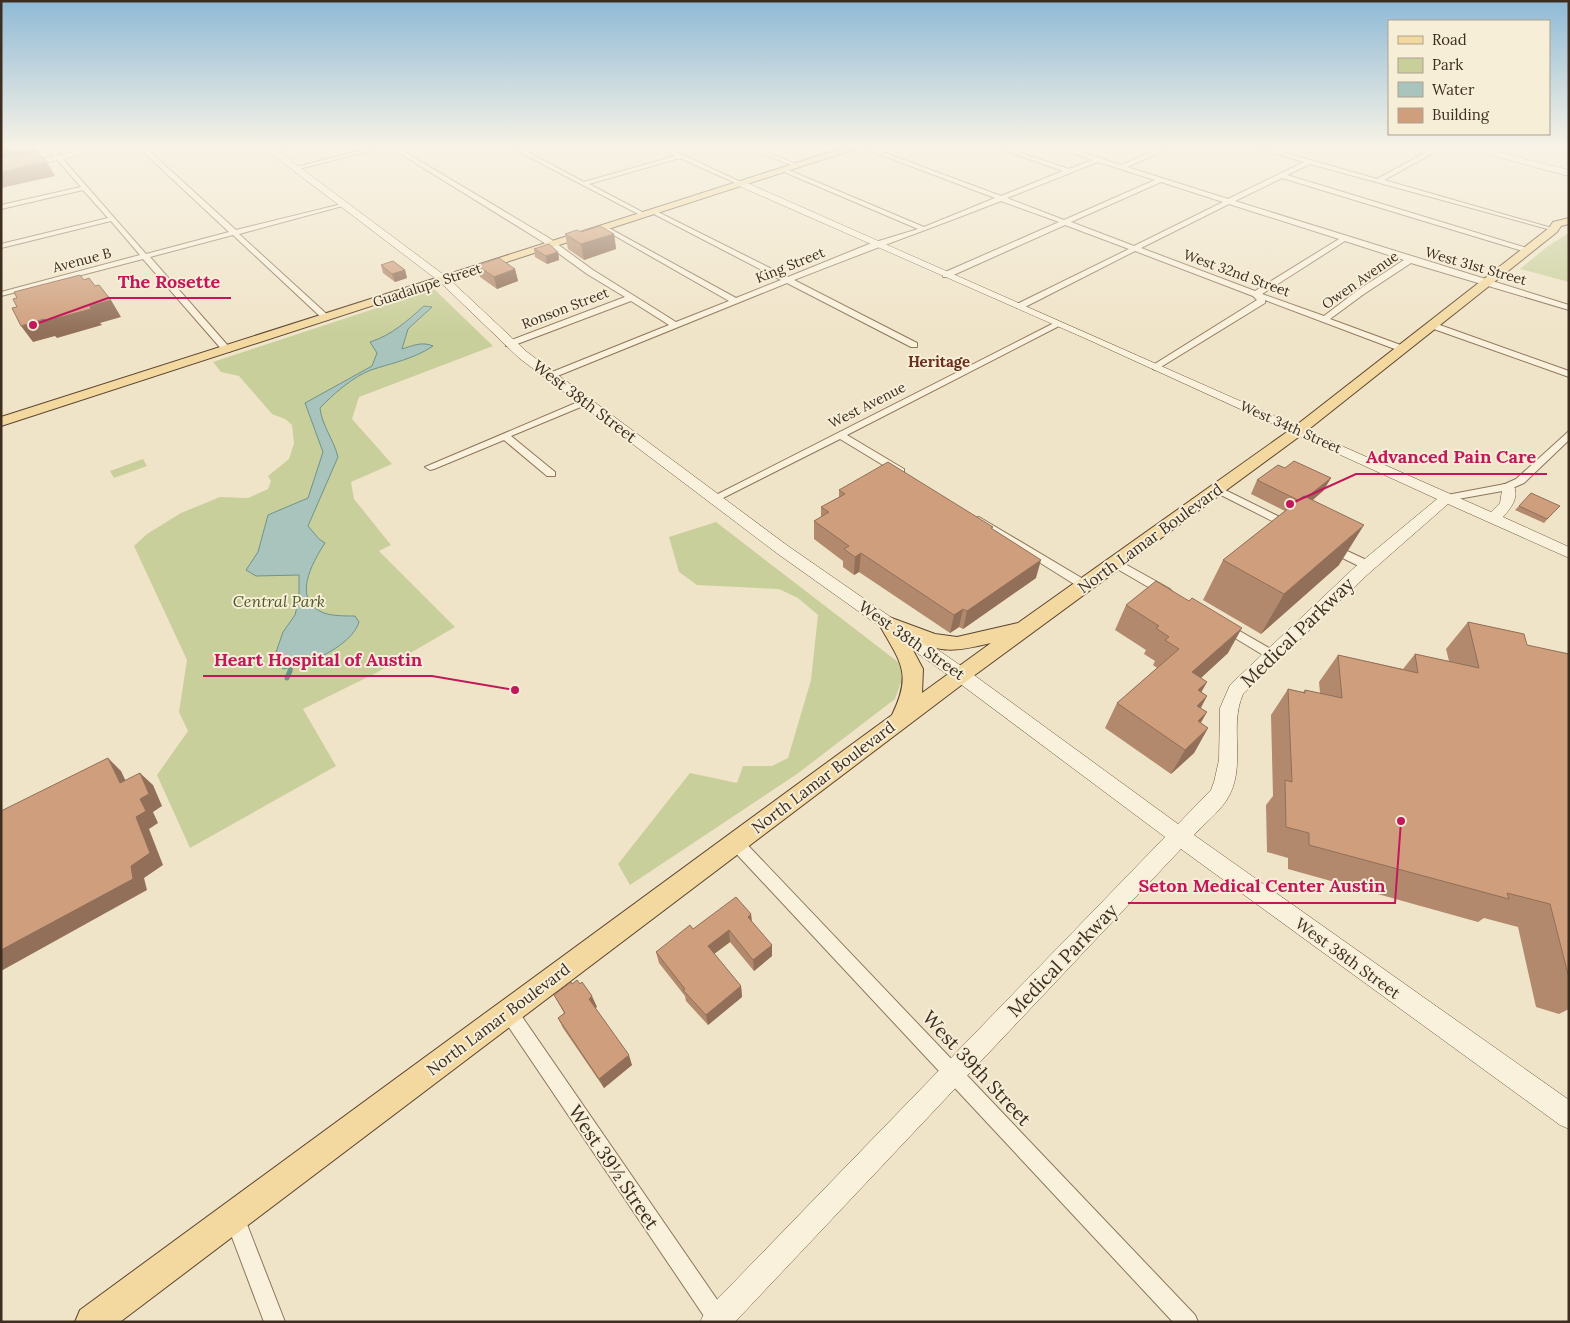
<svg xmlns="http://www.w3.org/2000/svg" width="1570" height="1323" font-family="Lora,serif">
	<rect width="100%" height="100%" fill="#f0e4c8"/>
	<path fill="#c9cf9b" d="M1569,233V282L1520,269L1548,246Z
		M434,289L493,346L359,397L352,419L392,464L351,482L354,499L391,545L379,551L455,627L376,673L303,709L336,766L190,848L157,775L188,731L179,712L187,660L134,546L147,534L181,513L220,497L248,498L268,489L271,481L268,476L289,459L294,443L292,425L285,419L272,414L239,376L221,372L213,362Z
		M143,459L147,466L114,478L110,471Z
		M716,522L898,662L904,674L895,699L797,774L630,885L618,864L690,773L737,783L743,766H772L788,758L811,680L818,615L798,598L779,589L697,585L679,572L669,537Z"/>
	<path fill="#a9c4bc" stroke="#6f938a" d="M424,306L432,307L408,329L402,349C412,346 422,341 433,346C414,359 392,363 371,370C354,376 332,395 320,408C322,426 334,440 338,457L308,526L319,539L325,543C312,563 291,600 324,613C333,616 345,616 355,616L359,622C352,646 306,666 283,669L274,658L283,632L295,615L299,598V575L256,576L246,570L258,552L268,515L308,498L323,452L305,403L372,366L377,353L370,342C392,335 407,321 424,306Z"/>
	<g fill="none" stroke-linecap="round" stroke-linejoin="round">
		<path stroke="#6f938a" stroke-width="4" d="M289,673L291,668"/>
		<path stroke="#6f938a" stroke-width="5" d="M287,678L290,671"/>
		<g stroke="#8d765c" stroke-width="2">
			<path id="street" d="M47,148H53L146,254L229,232L139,148H146L236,230L346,203V205L239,234L331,318L324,320L233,235L150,257L230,348V352H224L143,259L1,296V292L140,255L111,221L1,248V244L108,218L83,190L1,209V205L81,187Z
				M281,148H291L273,154L270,152Z
				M370,148H381L295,170L292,168Z
				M391,148H398L549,238L593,270L676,322L729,301L603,229V227H607L736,298L781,280L652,213V211H656L788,277L869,244L918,229L782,171V169H786L924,227L995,198L863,148H872L1001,196L1063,171L997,148H1006L1069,169L1092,160L1059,148H1069L1121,165L1161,148H1170L1127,167L1228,199L1304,162L1258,148H1268L1377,179L1434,148H1442L1384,180L1555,229V231L1310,164L1287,175L1533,250L1526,252L1282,178L1235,201L1569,305V310L1411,263L1364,294L1330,319L1406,347V351H1400L1265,300V303L1156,370L1153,369V365L1257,300L1253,296L1135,251L1023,308H1017V304L1129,249L1065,225L949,277H943V273L1059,222L1001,201C932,228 862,253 794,280L917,343V347H911L787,283L550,379L546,376L547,374L669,325L631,301L512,346H506V342L625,297L587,274L543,242ZM1098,162L1155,180L1064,220L1007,198ZM1161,182L1223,202L1134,246L1071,222ZM1229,204L1339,239L1255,291L1141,248ZM1345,241L1404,260L1358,290L1324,316L1262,294Z
				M512,148H520L584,182L675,156L660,148H668L745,184L740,185L680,158L589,184L646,214L647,215L644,217Z
				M748,148H757L801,166L796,167Z
				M1503,148H1509L1510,159L1505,158Z
				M1056,322L1063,324L847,435L904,469V473H896L840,439L719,500H711L710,498Z
				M1431,324H1437L1569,371V377L1431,328Z
				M585,399L590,402L588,404L511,436L555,472V476H547L504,440L434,469L430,470L425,467Z
				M1569,431V440L1524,483L1508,490L1447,501L1442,498L1447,495L1505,484L1516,479Z
				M1217,486L1294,524L1295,526L1290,529L1286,528L1213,491L1212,489Z
				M979,517L1090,583L1092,586L1090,589H1082L975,522L974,520L975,518Z
				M1330,543L1373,563L1375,566L1373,569H1365L1326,550L1324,547L1326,544Z
				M1116,559L1170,589L1172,592L1170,595H1162L1112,566L1110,563Z
				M1224,622L1276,652L1278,655L1276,658H1268L1220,629L1218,626L1220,623Z
				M735,835L740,837L1195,1315L1198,1322H1173L730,847L728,842L730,837Z
				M508,1003L514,1005L727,1314L730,1322H708L502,1017L500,1011L502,1005Z
				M234,1206L241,1209L285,1322H264L224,1216L227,1209Z"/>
		</g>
		<g stroke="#6f573f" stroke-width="1">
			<path id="secondary" d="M94,148H111L1,173V167Z
				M264,148H274L448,278L527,352L788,546L967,670L1178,824L1211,790L1214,782L1219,760L1220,708L1230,685L1355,567L1437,499L1089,340L739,186V182H745L1491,512L1500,503L1503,484H1513C1520,497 1511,508 1503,517L1569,547V558L1448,504L1367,575L1243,694C1228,728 1248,768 1226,801C1218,813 1204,824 1194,835L1569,1100V1129L1560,1125L1181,849L735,1322H700L705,1312L1165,837L955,680L778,554L519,358L440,282Z
				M1465,148H1480L1569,170V176Z"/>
		</g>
		<g stroke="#5b4430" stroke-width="2">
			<path id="primary" d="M843,148H858L1,426V417Z
				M1569,218V224L1561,226L1557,232L1304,433L968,680L120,1322H75L80,1310L892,715C913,672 900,662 879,624L882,619L889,617L935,634L957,637L1018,623L1294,427L1549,228L1553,222ZM907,639C944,653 953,652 991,643L922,693L923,669Z"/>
		</g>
		<use href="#street" fill="#faf1dc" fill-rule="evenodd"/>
		<use href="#secondary" fill="#faf1dc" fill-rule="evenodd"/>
		<use href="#primary" fill="#f3d9a0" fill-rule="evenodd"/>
	</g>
	<path fill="#b2896c" d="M581,232L614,234L616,249L584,260L568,249L565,234Z
		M534,249L558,252L559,260L547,264L535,257Z
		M381,265L405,270L407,278L395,282L383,273Z
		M477,265L515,269L518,281L497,289L480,277Z
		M1285,468L1331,478L1323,491L1313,500L1339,565L1261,634L1203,600L1223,560L1285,511L1251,494L1257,480Z
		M839,490L992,530L1036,578L963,629L959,627L950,633L859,572L854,575L843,567V561L814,539V521L821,517V507L839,497Z
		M1519,506L1556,510L1544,523L1515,510Z
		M1126,605L1228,653L1201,678L1207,682L1201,692L1207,696L1201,708V723L1208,728L1194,753L1171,774L1105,728L1117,703L1157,668L1153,665L1155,661L1144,654L1146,650L1115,630Z
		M1468,622L1524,634L1569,978V1009L1559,1014L1536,1007L1518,927L1484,918L1478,922L1288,869V858L1267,852L1266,805L1273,796L1271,715L1288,689L1303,692L1305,690L1320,693L1319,682L1338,655L1403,669L1415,654L1449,661L1446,649Z
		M751,914L752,922L772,956L754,971L730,942L714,954L741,986L742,997L708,1025L686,1001L685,996L659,963L656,952L693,929Z
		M572,984L597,1007L595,1008L632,1065L604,1088L563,1028L558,1018L564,1013L554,995Z"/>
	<path fill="#916f58" d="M6,148H34L39,157L1,165V149Z
		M47,162L55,176L1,188V172Z
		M614,234L616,249L584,260L581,244Z
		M558,252L559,260L547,264L546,256Z
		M515,269L518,281L497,289L494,277Z
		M405,270L407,278L395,282L392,274Z
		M111,300L121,317L100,323L102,325L57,338L55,336L33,342L21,326Z
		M1331,478L1323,491L1294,515L1302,502Z
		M1364,525L1339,565L1261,634L1284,594Z
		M861,553L859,572L854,575L855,557Z
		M1041,560L1036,578L963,629L967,611Z
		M963,609L959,627L950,633L954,615Z
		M1242,628L1228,653L1179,698L1192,672Z
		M1207,682L1193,707L1198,690Z
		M1207,696L1193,721L1197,706Z
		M1207,712L1193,737L1198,721Z
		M1208,728L1194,753L1171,774L1185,750Z
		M108,758L121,771L133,796L120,783Z
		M140,773L153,785L162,806L153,812L158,823L149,829L163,865L144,878L147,890L1,971V950L131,866L136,817L140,799Z
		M751,914L752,926L748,917Z
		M729,930L730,942L710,957L708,946Z
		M772,945V956L754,971L753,960Z
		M741,986L742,997L708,1025L706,1015Z
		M592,996L597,1007L593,1009L589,999Z
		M629,1055L632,1065L604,1088L599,1079Z"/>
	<path fill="#cf9f7d" stroke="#916f58" d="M37,151L47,162L1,172V158Z
		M600,226L614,234L581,244L565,234L577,230L581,232Z
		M549,244L558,252L546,256L534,249Z
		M499,258L515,269L494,277L477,265Z
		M393,261L405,270L392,274L381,265Z
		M80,275L84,280L89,278L95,286L99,285L111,300L90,306L91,309L46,321L44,319L21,326L12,308L17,307L13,299L17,298L14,292Z
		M1294,461L1331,478L1307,497L1304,496L1298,500L1257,480L1278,465L1285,468Z
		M888,462L993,527L991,528L1041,560L967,611L963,609L954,615L861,553L855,557L844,549L849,546L814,521L829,512L821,507L845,494L839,490Z
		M1531,493L1560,506L1547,519L1519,506Z
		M1304,496L1364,525L1284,594L1223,560Z
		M1156,581L1189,601L1192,598L1242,628L1192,672L1207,682L1198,690L1207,696L1197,706L1207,712L1198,721L1208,728L1185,750L1117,703L1179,649L1165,640L1169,637L1156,628L1159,626L1126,605Z
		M1468,622L1524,634L1527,645L1569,654V978L1550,904L1507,893L1509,899L1309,845V833L1286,827L1285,780L1292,782L1288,689L1305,693V690L1342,698L1338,655L1418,673L1415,654L1479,668Z
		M108,758L120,783L140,773L149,794L140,799L146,811L136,817L150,853L131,866L133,879L1,950V811Z
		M736,897L751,914L748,917L772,945L753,960L729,930L708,946L741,986L706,1015L683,990L685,989L656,952L690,925L693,929Z
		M577,980L580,984L582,982L592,996L589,999L629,1055L599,1079L558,1018L565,1013L554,995L571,982L572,984Z"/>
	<linearGradient id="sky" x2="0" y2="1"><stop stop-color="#8fbad6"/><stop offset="0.44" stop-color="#f8f3e6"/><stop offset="1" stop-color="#f8f3e6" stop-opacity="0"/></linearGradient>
	<rect width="1570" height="333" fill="url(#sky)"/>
	<g text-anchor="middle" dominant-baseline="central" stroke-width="4" stroke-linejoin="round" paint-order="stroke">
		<g font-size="14" fill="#3d2e20" stroke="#f7eed8">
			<text transform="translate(82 260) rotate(-15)">Avenue B</text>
			<text transform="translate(790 265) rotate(-22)">King Street</text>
			<text transform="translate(1476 266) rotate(16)">West 31st Street</text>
			<text transform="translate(1237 273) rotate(20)">West 32nd Street</text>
			<text transform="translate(1360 280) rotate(-35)">Owen Avenue</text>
			<text transform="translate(427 285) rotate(-18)">Guadalupe Street</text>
			<text transform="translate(565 308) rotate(-21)">Ronson Street</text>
			<text transform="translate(867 405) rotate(-27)">West Avenue</text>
			<text transform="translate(1291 427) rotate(24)">West 34th Street</text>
		</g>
		<g font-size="15" font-weight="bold" fill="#6b2e1e" stroke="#f7eed8">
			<text x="939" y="361">Heritage</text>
		</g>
		<g font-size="16" fill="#3d2e20" stroke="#f7eed8">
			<text transform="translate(585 401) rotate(37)">West 38th Street</text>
			<text transform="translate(1150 538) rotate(-36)">North Lamar Boulevard</text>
			<text transform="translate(912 640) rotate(35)">West 38th Street</text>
			<text transform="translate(823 777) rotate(-37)">North Lamar Boulevard</text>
			<text transform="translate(1348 958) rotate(36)">West 38th Street</text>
			<text transform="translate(498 1019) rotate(-37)">North Lamar Boulevard</text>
		</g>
		<g font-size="16" font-style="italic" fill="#4d5a26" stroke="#f7eed8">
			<text x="279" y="601">Central Park</text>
		</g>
		<g font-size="19" fill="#3d2e20" stroke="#f7eed8">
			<text transform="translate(1297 632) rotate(-44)">Medical Parkway</text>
			<text transform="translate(1062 960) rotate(-46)">Medical Parkway</text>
			<text transform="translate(977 1068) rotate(47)">West 39th Street</text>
			<text transform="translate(614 1167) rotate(56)">West 39½ Street</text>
		</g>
	</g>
	<path fill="none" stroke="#c2185b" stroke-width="2" d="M33 325L108 298H231M1290 504L1356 474H1547M515 690L432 676H203M1401 821L1395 903H1128"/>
	<g fill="#c2185b" stroke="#f7eed8" stroke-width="2">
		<circle cx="33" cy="325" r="5"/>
		<circle cx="1290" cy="504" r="5"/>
		<circle cx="515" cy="690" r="5"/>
		<circle cx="1401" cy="821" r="5"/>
	</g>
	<g font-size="18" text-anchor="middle" font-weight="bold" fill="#c2185b" stroke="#f7eed8" stroke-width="4" stroke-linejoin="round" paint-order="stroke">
		<text x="169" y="288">The Rosette</text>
		<text x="1451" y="463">Advanced Pain Care</text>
		<text x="318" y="666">Heart Hospital of Austin</text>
		<text x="1262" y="892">Seton Medical Center Austin</text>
	</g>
	<rect width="1570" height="1323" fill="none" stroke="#3d2e20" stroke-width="5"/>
	<rect x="1388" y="20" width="162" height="115" fill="#f7eed8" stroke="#ada18e"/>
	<rect x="1398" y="36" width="25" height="8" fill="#f3d9a0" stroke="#ada18e"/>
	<text x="1432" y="45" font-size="15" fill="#3d2e20">Road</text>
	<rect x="1398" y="58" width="25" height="15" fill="#c9cf9b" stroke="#ada18e"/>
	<text x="1432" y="70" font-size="15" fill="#3d2e20">Park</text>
	<rect x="1398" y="82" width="25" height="15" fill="#a9c4bc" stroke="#ada18e"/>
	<text x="1432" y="95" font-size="15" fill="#3d2e20">Water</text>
	<rect x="1398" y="108" width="25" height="15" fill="#cf9f7d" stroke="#ada18e"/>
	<text x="1432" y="120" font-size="15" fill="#3d2e20">Building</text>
</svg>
